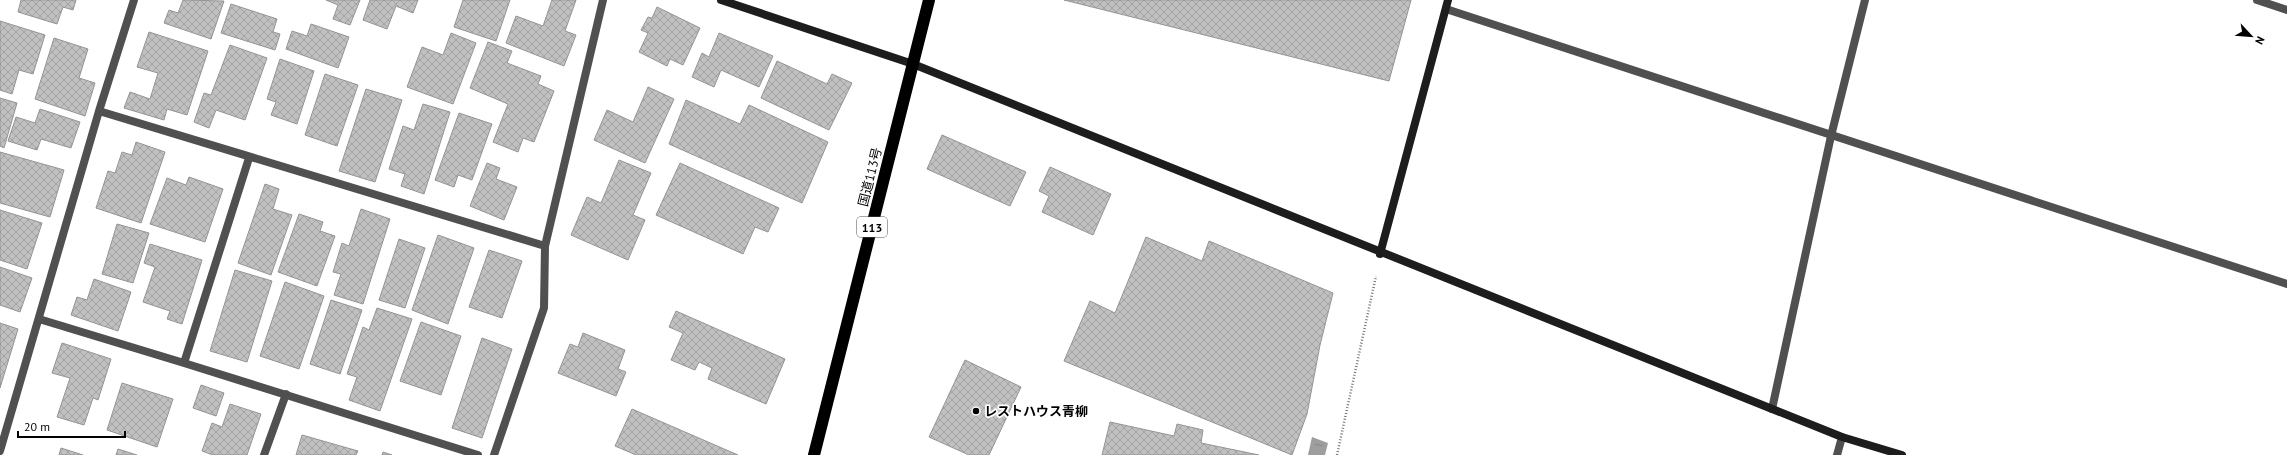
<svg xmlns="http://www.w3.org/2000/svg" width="2287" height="455" font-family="'PT Sans','Noto Sans JP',sans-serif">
	<defs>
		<pattern id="water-ripples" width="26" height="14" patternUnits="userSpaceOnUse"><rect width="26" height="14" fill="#9e9e9e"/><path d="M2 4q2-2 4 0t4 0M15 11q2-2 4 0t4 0" fill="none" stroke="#868686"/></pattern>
		<pattern id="building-cross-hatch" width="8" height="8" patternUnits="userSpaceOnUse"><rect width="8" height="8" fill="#c0c0c0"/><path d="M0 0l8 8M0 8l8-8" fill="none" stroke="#a3a3a3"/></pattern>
	</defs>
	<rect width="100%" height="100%" fill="#fff"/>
	<path fill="url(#water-ripples)" d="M1312,437L1328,443L1325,455H1308Z"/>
	<path fill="url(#building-cross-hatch)" stroke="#949494" d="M21,0H76L73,10L63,7L57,24L18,12Z
		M183,0L224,1L211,39L164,23L169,10L178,13Z
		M326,0H360L350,25L333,19L338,5Z
		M370,0H418L413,13L396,6L387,29L363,20Z
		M463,0H510L496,41L454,27Z
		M552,0H576L565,31L576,35L564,66L506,43L516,16L543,26Z
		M1064,0H1411L1389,81Z
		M231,4L277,19L273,32L280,34L275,50L221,33Z
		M657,7L700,28L683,65L670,59L667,66L639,52L648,33L641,30L648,17L652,18Z
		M0,21L45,35L33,74L19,70L12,94L0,90Z
		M311,24L349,37L338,68L286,49L292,31L307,36Z
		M149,32L208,51L187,115L167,109L164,120L124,108L130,92L150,99L158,73L137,67Z
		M451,33L476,43L453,104L407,87L422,47L443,55Z
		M719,33L773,56L759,87L721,70L714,87L692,77L702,53L709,57Z
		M54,38L88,49L79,78L95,83L85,116L35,99Z
		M488,42L512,51L507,63L541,76L538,84L554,91L534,142L523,138L518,152L493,142L508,104L470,88Z
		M230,45L267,58L245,120L216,110L209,128L194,122L204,93L211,95Z
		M280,59L314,71L297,124L271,115L276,102L267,99Z
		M777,61L827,84L832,74L852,83L829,130L761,98Z
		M325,74L358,85L337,146L305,135Z
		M648,87L674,99L645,163L594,140L607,110L633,122Z
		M366,89L402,100L375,182L339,171Z
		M0,98L17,103L4,148L0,146Z
		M686,100L740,124L749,105L828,142L802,203L669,144Z
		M423,104L450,112L424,194L401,186L405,174L389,169L403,126L414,130Z
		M40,109L80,122L71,148L41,139L37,150L8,141L16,117L35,123Z
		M459,113L492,124L472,180L458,175L454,187L435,180Z
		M942,135L1026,172L1010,206L927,169Z
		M136,142L165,152L141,223L96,208L108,171L115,173L122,152L132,155Z
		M0,152L64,170L50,217L0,203Z
		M619,160L651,173L633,215L645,220L628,260L571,235L587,197L601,203Z
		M487,163L500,168L496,179L517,187L504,220L470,206Z
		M680,163L779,208L768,232L755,227L743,254L656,215Z
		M1050,167L1111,194L1093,235L1042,212L1049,196L1039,191Z
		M189,177L223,189L205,242L150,224L167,178L186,185Z
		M265,184L279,189L273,209L292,215L271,275L238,263Z
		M361,209L390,219L363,304L334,295L341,274L333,272L342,243L349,246Z
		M0,210L42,223L27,269L0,260Z
		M299,214L323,222L320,231L335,236L317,286L278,272Z
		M117,224L149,233L133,283L102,274Z
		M438,235L474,248L448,324L412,310Z
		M1146,237L1202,261L1209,241L1333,293L1320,345L1307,414L1292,455L1064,361L1090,301L1115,313Z
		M399,239L425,248L405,308L379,300Z
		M150,244L202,260L182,324L167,319L170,311L143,302L155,267L144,263Z
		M489,250L522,261L502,318L469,307Z
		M0,267L32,278L20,312L0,305Z
		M235,270L272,281L247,362L210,351Z
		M94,279L131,292L118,331L71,315L77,297L87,300Z
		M285,282L324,296L299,369L260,356Z
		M331,300L362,310L340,374L310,364Z
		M377,308L412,319L380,411L349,400L357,377L347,374L363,327L369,330Z
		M676,311L785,359L766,404L708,379L712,368L699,362L695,370L671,360L683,333L669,327Z
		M421,322L461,336L441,395L400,381Z
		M0,323L18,329L0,388Z
		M583,333L625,350L618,369L626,372L616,396L558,373L570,344L578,347Z
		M482,338L512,349L482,438L452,428Z
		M62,343L111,359L98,400L93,398L84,425L57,417L70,378L52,373Z
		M965,360L1021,387L989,455H969L929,437Z
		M122,383L173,399L157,447L107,430Z
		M201,385L224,393L216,416L193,408Z
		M230,404L261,414L247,455H213L202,451L212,423L222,427Z
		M632,409L738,455H636L615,446Z
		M1110,422L1174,436L1177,424L1203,430L1201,443L1259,455H1102Z
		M302,435L358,451L356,455H296Z
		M61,448L83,455H59Z
		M118,449L137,455H116Z
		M383,452L392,455H382Z"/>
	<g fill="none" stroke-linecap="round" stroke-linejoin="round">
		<path stroke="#727272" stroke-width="2.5" stroke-dasharray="1 2" stroke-linecap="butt" d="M1337,455L1376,276"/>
		<path stroke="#505050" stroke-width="8" d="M2257,0L2287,10
			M1446,9L2287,284
			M99,111L545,246
			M39,319L184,363L478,455
			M184,363L249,158
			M1772,409L1831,136L1865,0
			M0,451L99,111L134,0
			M264,455L286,394
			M494,455L544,308L545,246L603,0
			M1837,455L1842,437"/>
		<path stroke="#1d1d1d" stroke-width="8" d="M721,0L913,64L1842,437L1902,455
			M1380,254L1448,0"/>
		<path stroke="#000" stroke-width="12" d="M814,455L929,0"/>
	</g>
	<circle fill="#000" stroke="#fff" stroke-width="1.5" cx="976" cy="411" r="4"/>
	<g text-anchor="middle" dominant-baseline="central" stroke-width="3.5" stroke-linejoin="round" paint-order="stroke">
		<rect fill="#fff" stroke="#4c4c4c" stroke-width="1" x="857" y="217" width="30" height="20" rx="3"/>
		<g font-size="12" font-weight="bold" fill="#000">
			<text x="872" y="227">113</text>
		</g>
		<g font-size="13" fill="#000" stroke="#fff">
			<text transform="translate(870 177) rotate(-76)">国道113号</text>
		</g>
		<g font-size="13" font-weight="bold" fill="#000" stroke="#fff" text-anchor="start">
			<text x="984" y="411">レストハウス青柳</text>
		</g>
	</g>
	<g transform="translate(2251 36) rotate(116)" stroke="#ffffff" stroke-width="3" paint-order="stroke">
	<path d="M0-3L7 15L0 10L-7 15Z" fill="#000000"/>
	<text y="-6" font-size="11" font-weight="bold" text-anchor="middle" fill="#000000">N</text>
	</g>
	<path d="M18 431v6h107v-6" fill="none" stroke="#000000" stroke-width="2"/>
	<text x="24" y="431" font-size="12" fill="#000000" stroke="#ffffff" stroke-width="3" paint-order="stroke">20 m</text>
</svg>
